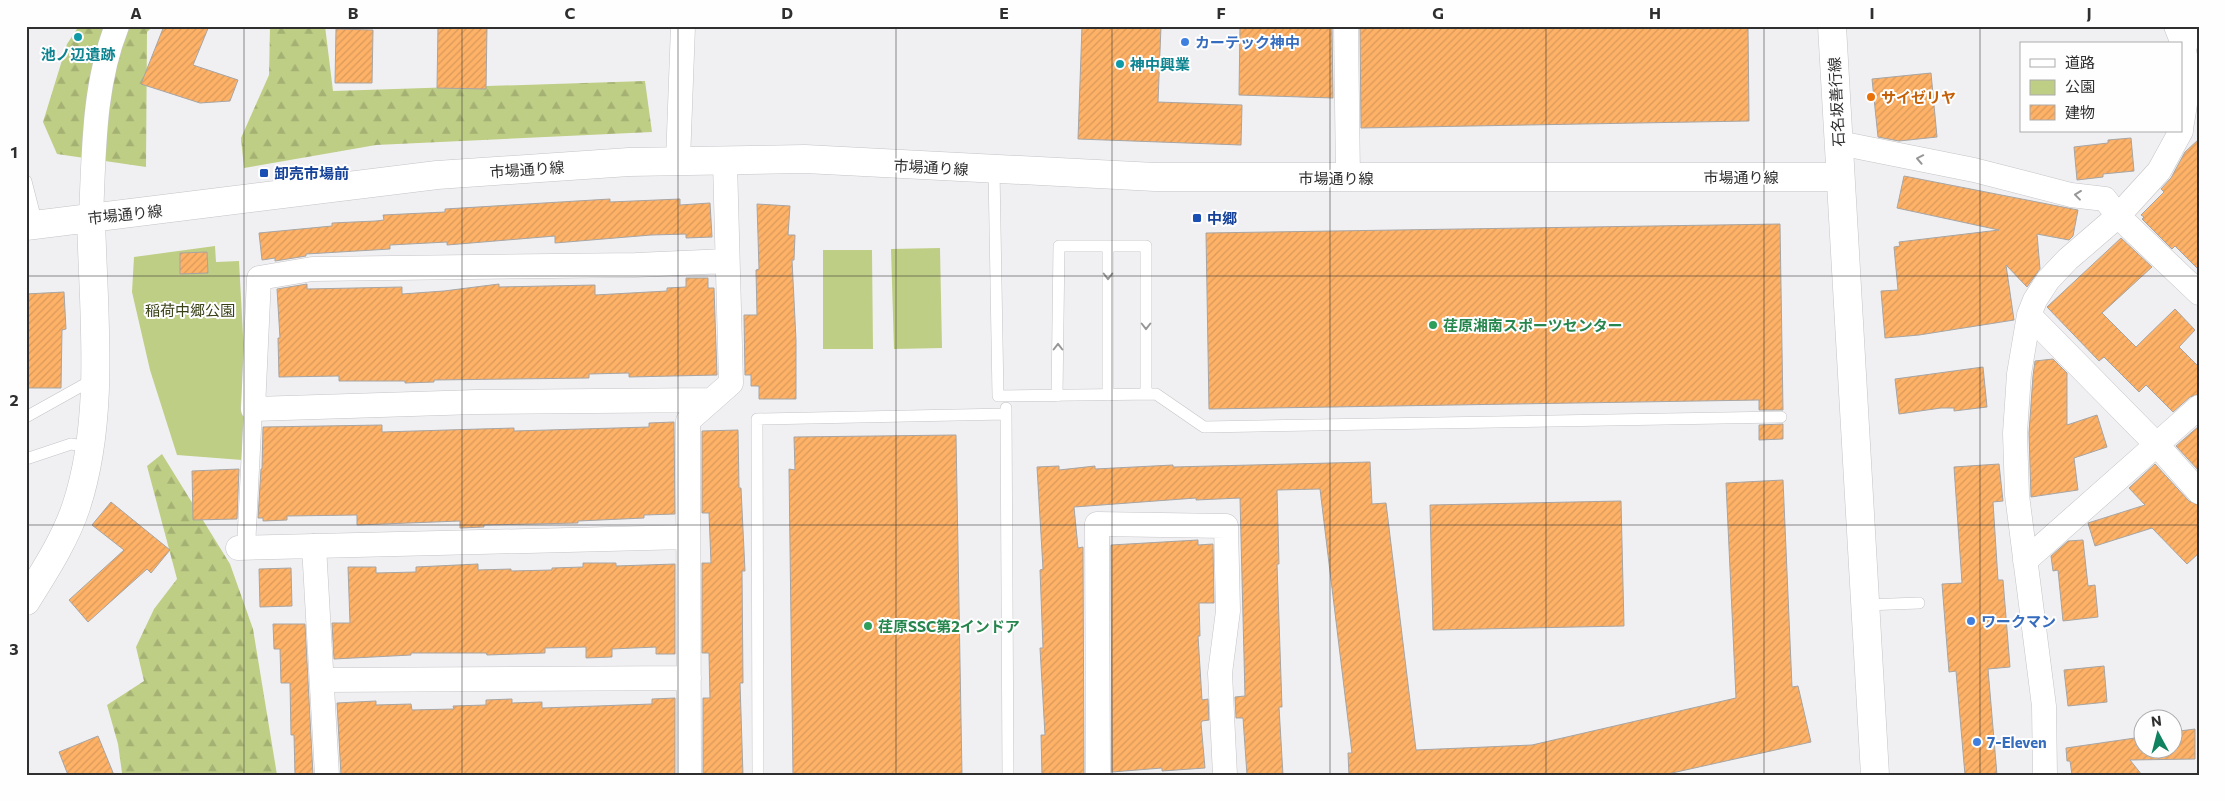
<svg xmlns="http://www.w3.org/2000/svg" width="2225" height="801" font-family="Commissioner,'Noto Sans JP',sans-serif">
	<defs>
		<pattern id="forest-firs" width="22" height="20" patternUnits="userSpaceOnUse" patternTransform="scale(1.25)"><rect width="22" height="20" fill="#bece85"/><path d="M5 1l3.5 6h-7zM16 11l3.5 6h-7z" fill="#a4b173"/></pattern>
		<pattern id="building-hatch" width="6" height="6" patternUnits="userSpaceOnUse" patternTransform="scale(1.25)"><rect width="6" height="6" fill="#feb267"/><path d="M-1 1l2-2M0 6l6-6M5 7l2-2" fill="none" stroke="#da995a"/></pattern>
	</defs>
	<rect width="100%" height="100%" fill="#f0f0f3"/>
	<path fill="url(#forest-firs)" d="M79,26H153L147,32L146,167L57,154L43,122L67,44Z
		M270,26H325L333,91L645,81L652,132L376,145L244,168L241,138L269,75Z
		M162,454L230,564L253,629L277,775H120L122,773L118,744L107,705L144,681L136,647L154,609L177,579L147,466Z"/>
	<path fill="#bece85" d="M215,246L216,262L239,261L246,391L242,460L177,455L150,370L132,292L134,257Z
		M940,248L942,348L894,349L891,249Z
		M823,250H872L873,349H823Z"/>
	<path fill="url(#building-hatch)" stroke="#a7a5a4" d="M164,26H209L193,65L238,80L230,101L200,103L141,84Z
		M438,26H487L486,89L437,88Z
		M1082,26H1161L1158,102L1242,105L1241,145L1078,139Z
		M1240,26H1332L1333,98L1239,95Z
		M1360,26H1748L1749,121L1361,128Z
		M336,29L373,30L372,83H335Z
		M1931,73L1937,137L1899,141L1878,137L1872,79Z
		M2131,138L2134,171L2103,174V177L2077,180L2074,147L2108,143V140Z
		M2199,139V270L2175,246L2172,249L2142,219L2144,217L2141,215L2164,192L2161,189L2171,178L2185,152Z
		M1904,176L2078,210L2073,236L2069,240L2037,234L2040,269L2027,287L2006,265L2014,320L1919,335L1885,338L1881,291L1898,290L1894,247L1900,246L1899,242L1999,230L1897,208Z
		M610,199V202L680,199V205L710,203L712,237L686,238V234L651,235L555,243V236L447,245V242L390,245V249L306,254V256L275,261V258L262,260L259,233L332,226V223L376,221L384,220L383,215L445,212V209Z
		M757,204L790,206L788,235H795L794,260H792L796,340V399H759V386H751V375H745L744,315H757L756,270L759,269Z
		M1780,224L1783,410H1759V400L1209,409L1206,233Z
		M2121,238L2152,267L2102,313L2136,347L2175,309L2195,330L2179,347L2199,367V394L2190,397L2173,412L2146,385L2139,392L2104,357L2099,361L2047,307Z
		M207,252L208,273L180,274V253Z
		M686,278H708V288H714L717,375L629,377V373L589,374V378L434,380V382L405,383V381H339V376L279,377L278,338H280L277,289L307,284V289L402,287V294L444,291L499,284V287L595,285V295L667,291V288L686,287Z
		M64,292L66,329L62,330L61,388H26V294Z
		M2053,359L2067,373V425L2097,415L2107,447L2074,458L2078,490L2031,497L2029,433L2033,376L2035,361Z
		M1983,367L1987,407L1954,411V408H1941L1899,414L1895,379Z
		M674,422L675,514L644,515V518L578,521V523L484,525V527L460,528V521L357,525V515L287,516V520L263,521V518H258L261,469H262L263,427L382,425V432L514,428V431L649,427V423Z
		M1783,424V439L1759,440V425Z
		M2199,426V471L2176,446Z
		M738,430L739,488H741L745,571H742L743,683H740L743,775H703V698H710L709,653H702V563H711L709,513H702V431Z
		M956,435L962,775H793L789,469L795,470L794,437Z
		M1370,462L1372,504L1386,503L1416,750L1532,745L1736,698L1726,483L1783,480L1792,687L1798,686L1811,742L1663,775H1349L1348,753H1352L1320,489L1277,490L1279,564H1277L1282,707H1279L1283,775H1247L1243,718H1236L1235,697L1245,696L1240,498L1196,500V498L1074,507L1078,548L1083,547L1084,775H1042L1041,735H1045L1040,648H1043L1040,570L1043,569L1037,467L1059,466V470L1095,466V469L1173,465V467Z
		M1999,464L2003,501L1993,502L1998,580H2003L2010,667L1988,669L1997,775H1965L1956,671L1949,672L1942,584L1962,583L1954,467Z
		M2155,464L2189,501L2199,505V553L2187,564L2152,528L2095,546L2088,523L2145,505L2129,488Z
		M239,469L237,519L193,520L192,471Z
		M1621,501L1624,626L1433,630L1430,505Z
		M111,502L170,550L151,573L147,569L88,622L69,600L124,550L92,525Z
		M1198,540V545L1213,544L1214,603H1199L1200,636H1198L1202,700L1208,699L1209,720L1202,721L1201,723L1205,768L1162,771V768L1112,772L1111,545Z
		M2083,540L2088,586L2095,585L2098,617L2063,621L2058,570L2053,571L2051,556L2068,541Z
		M583,563H616V566L675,564V654H656V647L612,649V657L586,658V647L545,648V653L487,655L486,653H411V655L334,659L332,623H350L348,567H376V573L416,572V567L478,564V570L511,569V571L552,570V568L583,567Z
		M291,568L292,606L260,607L259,569Z
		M273,624H305L313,775H295L294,735H291L290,683H281L280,649H274Z
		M2104,666L2107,702L2068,706L2064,670Z
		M675,698V775H341L337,703L376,701V705L411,704L412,710L454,709L453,706L486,705V700L512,699V703L542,702V708L652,704V699Z
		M2195,729V759L2130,760L2142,775H2072L2070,761H2067L2066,748L2142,737V748H2172V732Z
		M98,736L114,775H68L59,752Z"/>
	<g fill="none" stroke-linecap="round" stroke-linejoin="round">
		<g stroke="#c4c4c7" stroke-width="12">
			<path id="service" d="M994,170L998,396L1156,394L1204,427L1781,417
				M26,181L37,224
				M1108,246H1146V394
				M1057,396L1059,246H1108V395
				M1006,408L1008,775
				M26,417L94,379
				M26,459L71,444L89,447
				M1865,605L1919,603
				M758,775L757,419L1006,414"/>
		</g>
		<g stroke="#c4c4c7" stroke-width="19">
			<path id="pedestrian" d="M246,548L253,409"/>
		</g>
		<g stroke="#c4c4c7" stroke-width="25">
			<path id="minor" d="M1346,26L1348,178
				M2176,26C2192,62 2188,91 2181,128
				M2184,45L2199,27
				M1839,143L1974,170L2071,195L2105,199L2118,216L2199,293
				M678,161L683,26
				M91,217C94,153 93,86 117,26
				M2029,315L2157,445L2199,492
				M712,400L476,402L253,409L259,278L312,269L636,265L727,261
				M314,546L327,775
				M238,548L688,537
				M2025,561L2199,407
				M322,680L689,678
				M689,775L688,421L731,383L725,162
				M1098,775L1097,524L1226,526L1228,611L1220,673L1225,775
				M2045,775L2044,706L2017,495L2015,433L2019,374L2029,315L2035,300L2048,280L2068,259L2118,216L2159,171L2181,131"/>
		</g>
		<g stroke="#c4c4c7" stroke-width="29">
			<path id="tertiary" d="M1832,26L1875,775
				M26,226L437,175L629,162L805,159L1155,177H1840
				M26,601C44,572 65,540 76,507C106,416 93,311 91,217"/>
		</g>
		<use href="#service" stroke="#fff" stroke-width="11"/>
		<use href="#pedestrian" stroke="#fff" stroke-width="18"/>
		<use href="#minor" stroke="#fff" stroke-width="24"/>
		<use href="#tertiary" stroke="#fff" stroke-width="28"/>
	</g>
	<defs><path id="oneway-chevron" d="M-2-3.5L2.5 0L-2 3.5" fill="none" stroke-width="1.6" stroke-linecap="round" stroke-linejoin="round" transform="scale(1.25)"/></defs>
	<g stroke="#979798">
		<use href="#oneway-chevron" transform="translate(1920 159) rotate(-169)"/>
		<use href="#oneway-chevron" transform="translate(2078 195) rotate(-173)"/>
		<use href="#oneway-chevron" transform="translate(1108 276) rotate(90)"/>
		<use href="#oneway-chevron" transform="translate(1146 326) rotate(90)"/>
		<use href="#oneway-chevron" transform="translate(1058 347) rotate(-90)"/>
	</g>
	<path fill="none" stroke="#2f2f30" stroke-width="1" stroke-opacity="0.55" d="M244,26V775M462,26V775M678,26V775M896,26V775M1112,26V775M1330,26V775M1546,26V775M1764,26V775M1980,26V775M26,276H2199M26,525H2199"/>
	<g fill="#0f9aa8" stroke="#fefeff" stroke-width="2">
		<circle cx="78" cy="37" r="5"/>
		<circle cx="1120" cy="64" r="5"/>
	</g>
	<g fill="#3f7fe0" stroke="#fefeff" stroke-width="2">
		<circle cx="1185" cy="42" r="5"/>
		<circle cx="1971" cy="621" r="5"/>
		<circle cx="1977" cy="742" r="5"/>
	</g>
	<circle fill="#e8710a" stroke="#fefeff" stroke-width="2" cx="1871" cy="97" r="5"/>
	<g fill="#1a4fb4" stroke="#fefeff" stroke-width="2">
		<rect x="259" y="168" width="10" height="10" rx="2.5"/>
		<rect x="1192" y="213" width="10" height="10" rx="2.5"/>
	</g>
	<g fill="#2e9e5b" stroke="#fefeff" stroke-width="2">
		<circle cx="1433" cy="325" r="5"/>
		<circle cx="868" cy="626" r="5"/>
	</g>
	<g text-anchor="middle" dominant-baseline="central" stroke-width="4" stroke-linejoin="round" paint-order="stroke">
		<g font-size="15" font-weight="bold" fill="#366cbe" stroke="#fefeff" text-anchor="start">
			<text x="1195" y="42">カーテック神中</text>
			<text x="1981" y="621">ワークマン</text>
			<text x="1987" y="742">7-Eleven</text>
		</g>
		<g font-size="15" font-weight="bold" fill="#0d838f" stroke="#fefeff">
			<text x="78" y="54">池ノ辺遺跡</text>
			<text x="1130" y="64" text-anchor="start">神中興業</text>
		</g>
		<g font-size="15" font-weight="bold" fill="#c56008" stroke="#fefeff" text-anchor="start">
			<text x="1881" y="97">サイゼリヤ</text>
		</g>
		<g font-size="15" fill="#2f2f30" stroke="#fefeff">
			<text transform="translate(1836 102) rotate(-93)">石名坂善行線</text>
			<text transform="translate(931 167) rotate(3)">市場通り線</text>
			<text transform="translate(527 169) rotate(-4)">市場通り線</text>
			<text x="1741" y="177">市場通り線</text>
			<text x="1336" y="178">市場通り線</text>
			<text transform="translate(125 214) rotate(-6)">市場通り線</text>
		</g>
		<g font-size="15" font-weight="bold" fill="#164399" stroke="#fefeff" text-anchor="start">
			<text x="274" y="173">卸売市場前</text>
			<text x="1207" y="218">中郷</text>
		</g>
		<g font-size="15" fill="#394117" stroke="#fefeff">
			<text x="190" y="310">稲荷中郷公園</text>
		</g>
		<g font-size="15" font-weight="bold" fill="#27864d" stroke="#fefeff" text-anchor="start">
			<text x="1443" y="325">荏原湘南スポーツセンター</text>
			<text x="878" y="626">荏原SSC第2インドア</text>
		</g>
	</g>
	<rect width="2225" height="801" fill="none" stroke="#fefeff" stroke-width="55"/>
	<rect x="2020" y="42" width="162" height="90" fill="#fefeff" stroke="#ababac"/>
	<rect x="2030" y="59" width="25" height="8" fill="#ffffff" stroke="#ababac"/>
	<text x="2065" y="68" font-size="15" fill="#2f2f30">道路</text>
	<rect x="2030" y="80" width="25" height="15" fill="#bece85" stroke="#ababac"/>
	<text x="2065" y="92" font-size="15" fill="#2f2f30">公園</text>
	<rect x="2030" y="105" width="25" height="15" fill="url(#building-hatch)" stroke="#ababac"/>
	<text x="2065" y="118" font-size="15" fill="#2f2f30">建物</text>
	<g transform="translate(2158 734) rotate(353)"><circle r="24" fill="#fefeff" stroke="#ababac"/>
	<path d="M0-4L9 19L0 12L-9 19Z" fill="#11825f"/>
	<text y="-8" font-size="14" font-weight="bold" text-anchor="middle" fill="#2f2f30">N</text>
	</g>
	<rect x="28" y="28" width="2170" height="746" fill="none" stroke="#2f2f30" stroke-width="2"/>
	<g font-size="16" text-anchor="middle" font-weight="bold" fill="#2f2f30">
		<text x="136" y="19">A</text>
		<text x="353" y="19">B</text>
		<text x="570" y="19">C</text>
		<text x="787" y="19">D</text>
		<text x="1004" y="19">E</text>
		<text x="1221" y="19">F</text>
		<text x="1438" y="19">G</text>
		<text x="1655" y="19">H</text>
		<text x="1872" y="19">I</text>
		<text x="2089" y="19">J</text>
		<text x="14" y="158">1</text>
		<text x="14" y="406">2</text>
		<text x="14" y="655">3</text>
	</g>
</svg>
